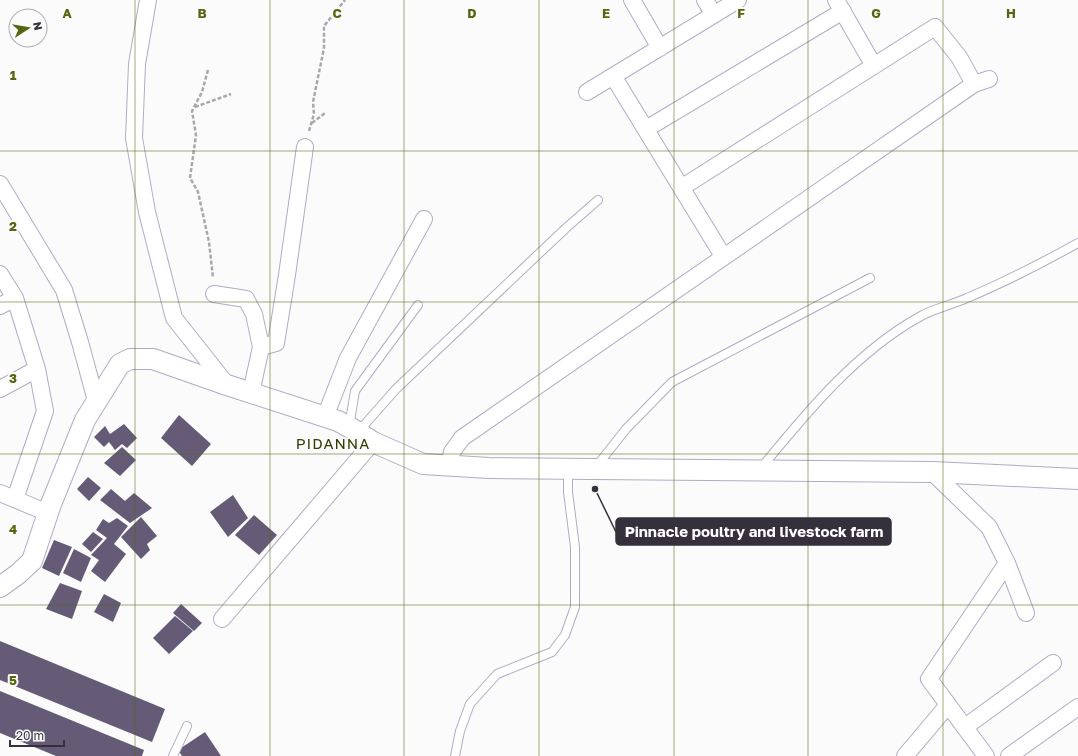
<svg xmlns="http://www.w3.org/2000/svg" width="1078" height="756" font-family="'Golos Text',sans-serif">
	<rect width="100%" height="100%" fill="#fbfbfb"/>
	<path fill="#655b76" d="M179,415L211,444L192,466L161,438Z
		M124,424L137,438L127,448L122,444L115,450L109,442L104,447L94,437L105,426L110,434Z
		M122,447L136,460L120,476L104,463Z
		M88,477L101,488L89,501L77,489Z
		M111,489L125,501L134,493L152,508L130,523L100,500Z
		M233,495L248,518L228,537L210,512Z
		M254,515L277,535L259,555L235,535Z
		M141,517L157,536L147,544L150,550L141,559L121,537Z
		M117,518L128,526L114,544L126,554L105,582L91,571L99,560L91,555L107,538L96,530L103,519L109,523Z
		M93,532L103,539L91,552L82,544Z
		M54,540L72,547L59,576L42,568Z
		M74,549L91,558L81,582L63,573Z
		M60,583L82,591L72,619L46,609Z
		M104,594L121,603L113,622L94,612Z
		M181,604L202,623L194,631L173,613Z
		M175,616L193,631L169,654L153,638Z
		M0,641L165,709L152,742L0,680Z
		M0,691L144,750L142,756H56L0,733Z
		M205,732L221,756H182L178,750Z"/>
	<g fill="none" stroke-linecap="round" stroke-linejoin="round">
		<g stroke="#b4a9c7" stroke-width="10">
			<path id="service" d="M349,427L355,391L418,305
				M358,432L396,389L566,228L598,200
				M596,467L626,429L672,382L870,278
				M761,468C807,412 857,351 921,316C935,308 952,305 967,298C1005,282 1042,263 1078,243
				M173,756L187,726
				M455,756L460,731L470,704L497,674L552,652L565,635L575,607V547L568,492V469"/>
		</g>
		<g stroke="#b4a9c7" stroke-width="18">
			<path id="minor" d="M148,0L137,64L134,138L147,212L174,318L227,385
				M632,0L660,48
				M705,0L714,15
				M836,0L874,66
				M613,76L723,256
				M587,92L738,0
				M646,129L843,11
				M0,184L64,290L80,342L96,401
				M681,188L935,27L959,57L974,84
				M0,274L15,298L37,369L45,411L15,499
				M214,294L246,299L254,314L261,347L251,393
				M0,306L15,298
				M261,347L276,343L287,275L305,147
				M0,389L37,369
				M325,417L348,358L424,219
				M449,465L452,452L462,438L974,84L989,79
				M932,472L989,527L1007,563L1026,613
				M0,493L48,513
				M222,619L373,442
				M965,727L1053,663
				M905,756L948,705
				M986,756L929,679L1007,563
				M1009,756L1078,707"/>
		</g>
		<g stroke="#b4a9c7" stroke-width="22">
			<path id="tertiary" d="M0,587L18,574L32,561L51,504L85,420L120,364L130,359H153L227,385L338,421L358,432L373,442L423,464L489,468L932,472L1078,479"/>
		</g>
		<path stroke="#a9a7ac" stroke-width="2.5" stroke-dasharray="4 2" stroke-linecap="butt" d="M208,70L202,92L192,111L196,135L190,178L198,192L209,242L213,278
			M195,107L231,94
			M312,123L325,113
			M309,131L314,114L313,102L324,48V26L345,0"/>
		<use href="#service" stroke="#fff" stroke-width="8"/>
		<use href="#minor" stroke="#fff" stroke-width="16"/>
		<use href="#tertiary" stroke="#fff" stroke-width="20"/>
	</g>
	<path fill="none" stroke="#536610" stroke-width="1" stroke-opacity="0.55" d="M135,0V756M270,0V756M404,0V756M539,0V756M674,0V756M808,0V756M943,0V756M0,151H1078M0,302H1078M0,454H1078M0,605H1078"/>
	<g text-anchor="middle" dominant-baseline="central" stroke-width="4" stroke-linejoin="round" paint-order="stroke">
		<g font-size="15" letter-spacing="1" fill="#313d02" stroke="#fbfbfb">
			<text x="333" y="443">PIDANNA</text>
		</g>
	</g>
	<g font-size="13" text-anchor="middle" font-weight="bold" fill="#536610" stroke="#fbfbfb" stroke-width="4" stroke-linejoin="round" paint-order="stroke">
		<text x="67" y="18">A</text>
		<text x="202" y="18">B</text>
		<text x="337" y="18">C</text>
		<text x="472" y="18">D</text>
		<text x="606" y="18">E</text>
		<text x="741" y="18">F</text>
		<text x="876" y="18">G</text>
		<text x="1011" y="18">H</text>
		<text x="13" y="80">1</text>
		<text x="13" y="231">2</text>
		<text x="13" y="383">3</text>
		<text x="13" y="534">4</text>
		<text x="13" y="685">5</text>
	</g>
	<path fill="none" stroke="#35303c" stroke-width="1.5" d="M595 489L616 532"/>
	<circle fill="#35303c" stroke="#fbfbfb" stroke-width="1.5" cx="595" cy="489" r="4"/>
	<rect fill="#35303c" stroke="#35303c" stroke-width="1.5" x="616" y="518" width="275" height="27" rx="4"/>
	<g font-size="15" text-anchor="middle" font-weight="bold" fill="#fff">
		<text x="754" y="537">Pinnacle poultry and livestock farm</text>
	</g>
	<g transform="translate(28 28) rotate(78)"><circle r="19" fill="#fbfbfb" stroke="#acaaaf"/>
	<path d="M0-3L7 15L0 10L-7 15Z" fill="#536610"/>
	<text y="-6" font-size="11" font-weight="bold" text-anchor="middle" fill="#35303c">N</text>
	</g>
	<path d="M10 740v6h54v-6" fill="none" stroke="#35303c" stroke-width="2"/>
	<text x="16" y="740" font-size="12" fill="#35303c" stroke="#fbfbfb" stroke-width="3" paint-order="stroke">20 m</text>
</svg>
